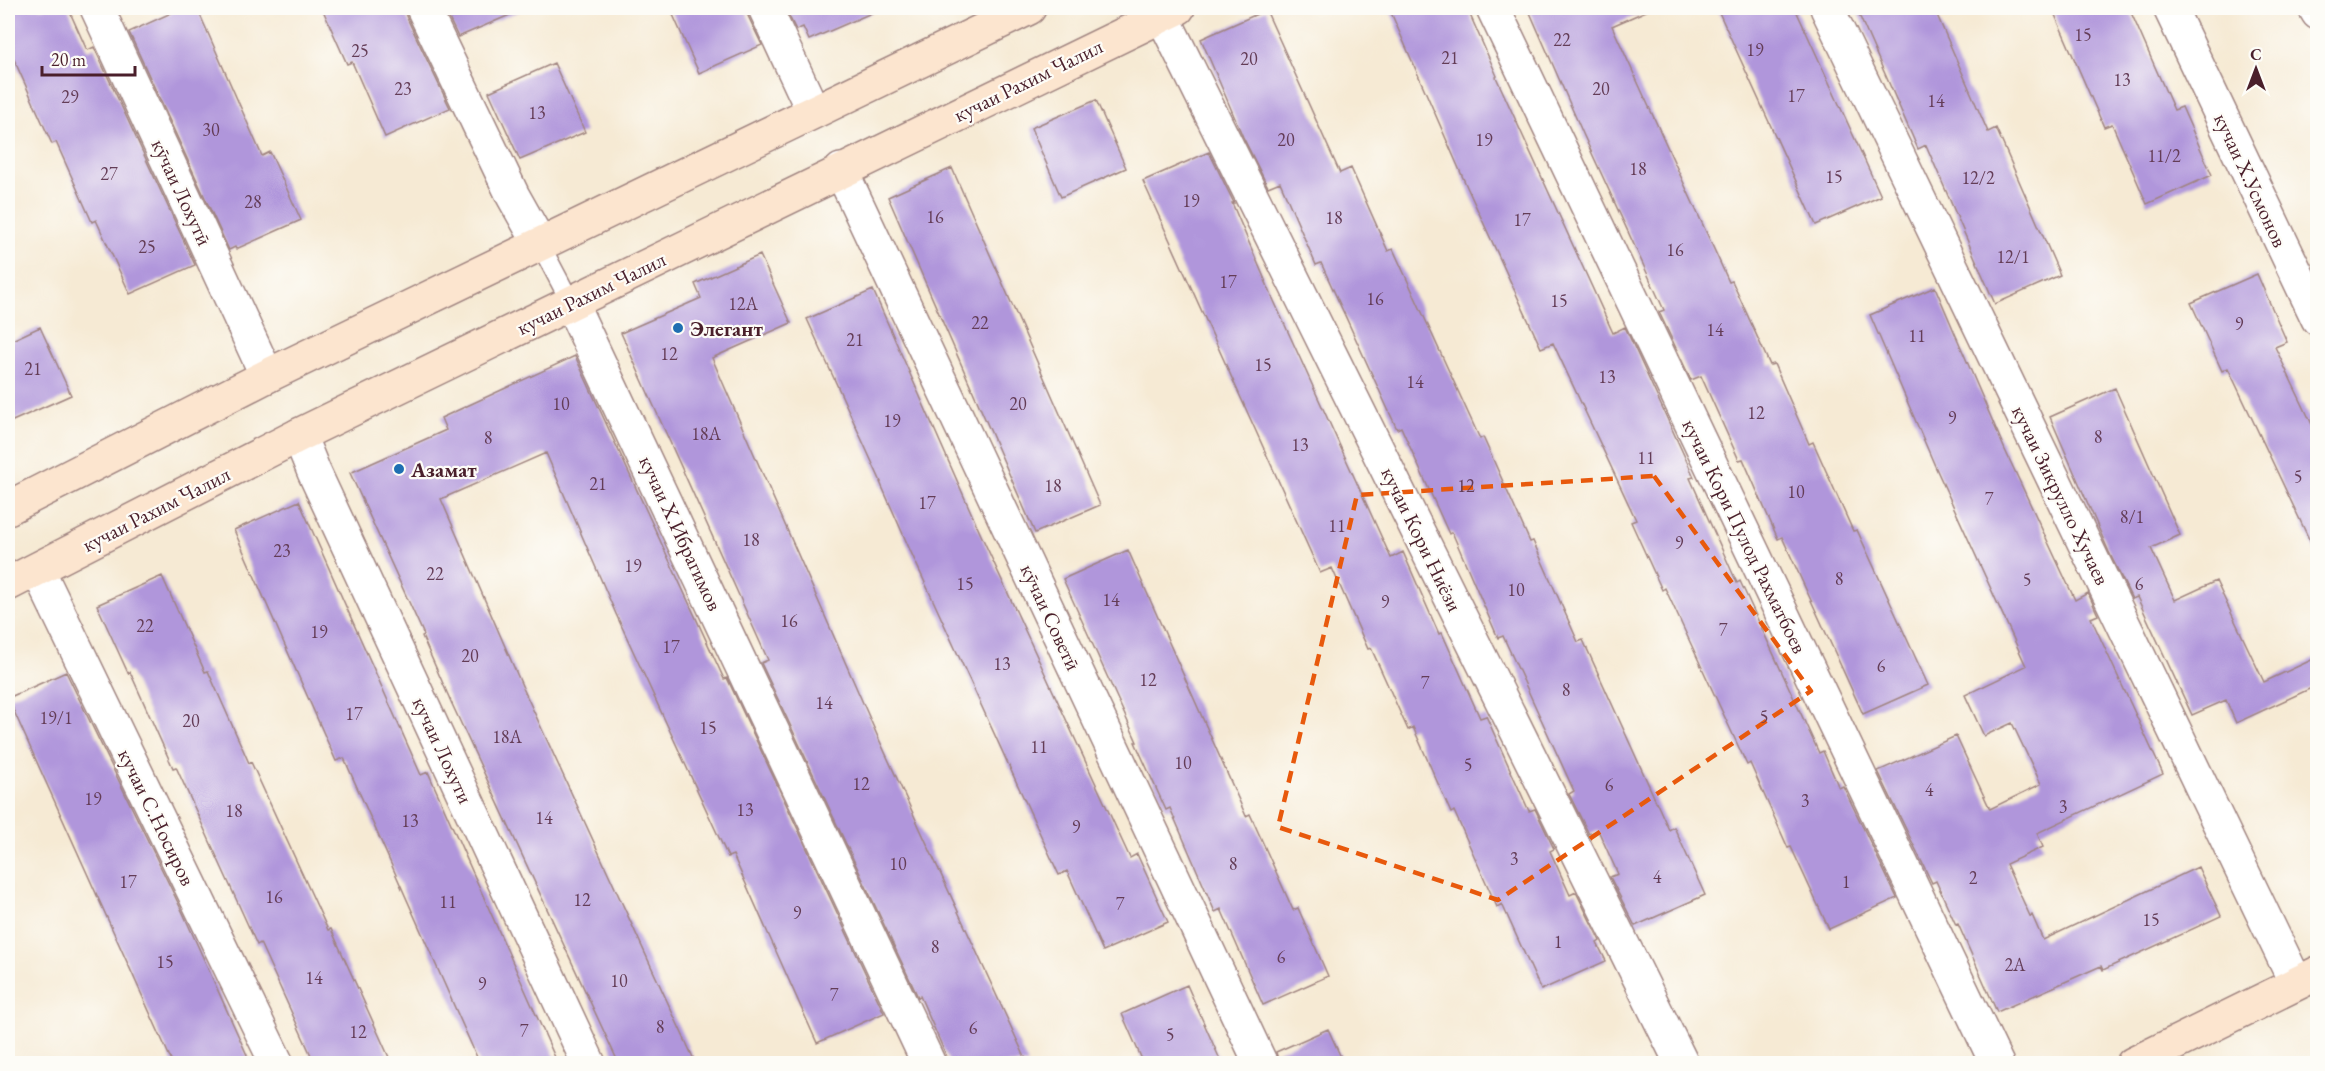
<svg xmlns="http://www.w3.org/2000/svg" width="2325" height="1071" font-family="'EB Garamond',serif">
	<rect width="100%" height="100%" fill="#fdfcf7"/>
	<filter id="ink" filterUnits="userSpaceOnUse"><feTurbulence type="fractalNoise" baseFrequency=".0167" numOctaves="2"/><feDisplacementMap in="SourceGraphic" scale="12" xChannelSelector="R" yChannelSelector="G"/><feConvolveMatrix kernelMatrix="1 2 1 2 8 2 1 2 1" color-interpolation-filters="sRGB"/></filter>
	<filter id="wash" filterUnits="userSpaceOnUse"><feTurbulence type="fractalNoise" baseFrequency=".008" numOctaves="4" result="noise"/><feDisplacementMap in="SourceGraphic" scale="24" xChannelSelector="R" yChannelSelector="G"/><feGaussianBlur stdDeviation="1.35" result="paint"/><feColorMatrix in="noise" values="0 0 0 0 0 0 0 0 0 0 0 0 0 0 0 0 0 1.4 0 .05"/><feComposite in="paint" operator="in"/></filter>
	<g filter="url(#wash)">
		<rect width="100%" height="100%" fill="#f6ead4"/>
		<g id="blocks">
			<path fill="#b096db" d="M8,8H68L86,48L88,50L94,47L195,265L130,294L96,220L92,222L56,142L52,144L8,46Z
				M182,8H197L262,156L270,152L301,220L236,249L235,247L229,250L129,32Z
				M322,8H404L406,16L450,108L385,137L352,62L347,64Z
				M444,8H526L458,37Z
				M670,8H746L748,16L762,45L699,73Z
				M785,8H883L809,40L803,27L796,30Z
				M1389,8H1467L1497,76L1496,77L1613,333L1625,327L1694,477L1690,478L1737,583L1740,581L1819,753L1823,751L1839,788L1843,786L1897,898L1829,929L1791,847L1788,848L1750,763L1747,765L1665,588L1662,590L1631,522L1636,520L1553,343L1541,348L1467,187Z
				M1528,8H1653L1612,26L1729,282L1732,281L1770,365L1774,364L1809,444L1813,442L1853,531L1857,530L1928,685L1863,714L1782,537L1778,539L1743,459L1739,460L1701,376L1691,380L1659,312L1664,310L1584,136Z
				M1717,8H1795L1881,196L1816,225Z
				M1856,8H1934L1988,132L1996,128L2060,275L1995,304L1926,145L1918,149Z
				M2052,8H2129L2174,110L2182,107L2212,175L2147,204L2112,124L2104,127Z
				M1266,10L1340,173L1351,168L1388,251L1393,249L1480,439L1483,437L1530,542L1533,541L1578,642L1583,640L1669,830L1674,827L1705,895L1635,926L1610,877L1618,874L1598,830L1589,834L1569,794L1574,791L1503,636L1498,638L1452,532L1449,534L1401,427L1397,429L1321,263L1316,265L1280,182L1268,187L1243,137L1201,39Z
				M554,63L585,132L520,160L489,92Z
				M1096,100L1126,168L1061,197L1031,128Z
				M1209,152L1234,203H1232L1274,301L1391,558L1403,552L1439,634L1442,633L1480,718L1486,716L1529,811L1535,809L1554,849L1550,851L1570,895L1576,892L1600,941L1597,943L1606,961L1541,990L1502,904L1497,907L1454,811L1451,813L1413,727L1408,730L1371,648L1368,649L1332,568L1320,573L1143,181Z
				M952,168L1100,505L1035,533L888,197Z
				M760,255L791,323L712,358L877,735L1028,1064H950L920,996L918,997L761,663L768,660L621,333L701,298L695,284Z
				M2257,274L2287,342L2275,347L2318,437V558L2228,368L2222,371L2191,303Z
				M1935,287L2005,450L2075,600L2088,593L2098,615L2091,618L2163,774L2037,833L2043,847L2006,864L2030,916L2032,915L2043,940L2198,867L2221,916L2103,970L2101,966L1997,1012L1958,924L1956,925L1936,881L1932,883L1878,771L1956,736L1990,809L2041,784L2012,723L1984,736L1965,695L2026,666L1935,466L1870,315Z
				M873,290L981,535L1130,858L1137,854L1168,922L1103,951L1067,871L1059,875L910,550L880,482H881L807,319Z
				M40,327L71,395L8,423V342Z
				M575,356L724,679L727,678L884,1013L817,1043L733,855L728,857L616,614L546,453L441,499L523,688L696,1064H619L452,704L422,636L424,635L350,473L446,430L441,418Z
				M2115,388L2180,535L2151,548L2175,600L2216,581L2264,682L2318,657V685L2236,723L2226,700L2192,715L2137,597L2132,599L2109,552L2050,417Z
				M299,501L421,775L428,772L558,1064H480L344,758L336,761L234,530Z
				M1128,550L1246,816L1250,814L1293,910L1298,908L1328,976L1263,1005L1221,909L1215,912L1170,808L1166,810L1135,742H1137L1063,579Z
				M162,576L205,672L208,671L249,763L251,762L328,930L331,929L392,1064H315L260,943L257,945L176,767L173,768L130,672L128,673L97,605Z
				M66,672L183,913L251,1064H173L8,698Z
				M1187,985L1222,1064H1144L1122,1014Z
				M1328,1029L1344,1064H1279L1276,1052Z"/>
		</g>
	</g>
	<g filter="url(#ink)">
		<use href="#blocks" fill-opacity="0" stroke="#a08480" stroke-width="1.5"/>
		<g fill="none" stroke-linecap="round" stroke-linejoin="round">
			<g stroke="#a08480" stroke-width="21">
				<path id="lane" d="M540,244L571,303"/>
			</g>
			<g stroke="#a08480" stroke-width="36">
				<path id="street" d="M97,8L267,376
					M423,8L513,196L540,244
					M765,8L813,111
					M1493,8L1997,1064
					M1827,8L2296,983
					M2170,8L2318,319
					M2315,8L2318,13
					M1162,15L1682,1064
					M841,170L1261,1064
					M571,303L929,1064
					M299,435L314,472L589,1064
					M38,570L277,1064"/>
			</g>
			<g stroke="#a08480" stroke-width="36">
				<path id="secondary" d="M8,508L267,376L1029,8
					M8,584L299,435L1178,8
					M2133,1064L2318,973"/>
			</g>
			<use href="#lane" stroke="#fff" stroke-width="18"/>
			<use href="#street" stroke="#fff" stroke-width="33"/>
			<use href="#secondary" stroke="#fce5cf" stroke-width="33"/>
		</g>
	</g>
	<path fill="none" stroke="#e8590c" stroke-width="4.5" stroke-dasharray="12 8" stroke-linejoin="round" d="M1654,476L1811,691L1498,900L1278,827L1357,495Z"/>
	<g fill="#1f6fb2" stroke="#fdfcf7" stroke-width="2">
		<circle cx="678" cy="328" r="6"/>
		<circle cx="399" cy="469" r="6"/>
	</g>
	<g text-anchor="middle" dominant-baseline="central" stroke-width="4.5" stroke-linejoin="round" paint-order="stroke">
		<g font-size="18" fill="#643d57">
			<text x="2083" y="34">15</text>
			<text x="1562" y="39">22</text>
			<text x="1755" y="49">19</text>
			<text x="360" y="50">25</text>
			<text x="1450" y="57">21</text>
			<text x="1249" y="58">20</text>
			<text x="2122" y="79">13</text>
			<text x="403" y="88">23</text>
			<text x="1601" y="88">20</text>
			<text x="1796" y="95">17</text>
			<text x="70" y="96">29</text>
			<text x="1936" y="100">14</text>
			<text x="537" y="112">13</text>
			<text x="211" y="129">30</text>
			<text x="1286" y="139">20</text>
			<text x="1484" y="139">19</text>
			<text x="2164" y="155">11/2</text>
			<text x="1638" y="168">18</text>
			<text x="109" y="173">27</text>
			<text x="1834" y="176">15</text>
			<text x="1978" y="177">12/2</text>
			<text x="1191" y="200">19</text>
			<text x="253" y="201">28</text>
			<text x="935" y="216">16</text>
			<text x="1334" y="217">18</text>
			<text x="1522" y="219">17</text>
			<text x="147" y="246">25</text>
			<text x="1675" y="249">16</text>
			<text x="2013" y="256">12/1</text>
			<text x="1228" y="281">17</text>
			<text x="1375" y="298">16</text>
			<text x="1559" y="300">15</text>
			<text x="743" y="303">12А</text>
			<text x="980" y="322">22</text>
			<text x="2239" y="323">9</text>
			<text x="1715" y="329">14</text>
			<text x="1917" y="335">11</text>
			<text x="855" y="339">21</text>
			<text x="669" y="353">12</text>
			<text x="1263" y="364">15</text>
			<text x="33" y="368">21</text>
			<text x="1607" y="376">13</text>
			<text x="1415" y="381">14</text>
			<text x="561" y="403">10</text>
			<text x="1018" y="403">20</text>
			<text x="1756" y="412">12</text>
			<text x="1952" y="417">9</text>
			<text x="892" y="420">19</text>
			<text x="706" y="433">18А</text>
			<text x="2098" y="436">8</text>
			<text x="488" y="437">8</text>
			<text x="1300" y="444">13</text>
			<text x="1646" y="457">11</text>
			<text x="2298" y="476">5</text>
			<text x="598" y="483">21</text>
			<text x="1053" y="485">18</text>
			<text x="1466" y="485">12</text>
			<text x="1796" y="491">10</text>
			<text x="1989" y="498">7</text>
			<text x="927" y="502">17</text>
			<text x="2132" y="516">8/1</text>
			<text x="1337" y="525">11</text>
			<text x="751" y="539">18</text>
			<text x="1679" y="542">9</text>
			<text x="282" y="550">23</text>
			<text x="633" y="565">19</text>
			<text x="435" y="573">22</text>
			<text x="1839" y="578">8</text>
			<text x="2027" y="579">5</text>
			<text x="965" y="583">15</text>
			<text x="2139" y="583">6</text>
			<text x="1516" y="589">10</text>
			<text x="1111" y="599">14</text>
			<text x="1385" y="601">9</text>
			<text x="789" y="620">16</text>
			<text x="145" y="625">22</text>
			<text x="1723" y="629">7</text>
			<text x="319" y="631">19</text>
			<text x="671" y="646">17</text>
			<text x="470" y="655">20</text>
			<text x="1002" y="663">13</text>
			<text x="1881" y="665">6</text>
			<text x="1148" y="679">12</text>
			<text x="1425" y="682">7</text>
			<text x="1566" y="689">8</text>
			<text x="824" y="702">14</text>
			<text x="354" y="713">17</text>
			<text x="1764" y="716">5</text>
			<text x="56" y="717">19/1</text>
			<text x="191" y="720">20</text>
			<text x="708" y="727">15</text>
			<text x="507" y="736">18А</text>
			<text x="1039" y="746">11</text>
			<text x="1183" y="762">10</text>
			<text x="1468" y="764">5</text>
			<text x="861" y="783">12</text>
			<text x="1609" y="784">6</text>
			<text x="1929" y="789">4</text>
			<text x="93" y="798">19</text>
			<text x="1805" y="800">3</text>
			<text x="2063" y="806">3</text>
			<text x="745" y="809">13</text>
			<text x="234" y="810">18</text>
			<text x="544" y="817">14</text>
			<text x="410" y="820">13</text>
			<text x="1076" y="826">9</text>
			<text x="1514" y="858">3</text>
			<text x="898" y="863">10</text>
			<text x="1233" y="863">8</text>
			<text x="1657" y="876">4</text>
			<text x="1973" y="877">2</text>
			<text x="128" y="881">17</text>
			<text x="1846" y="881">1</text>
			<text x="274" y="896">16</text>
			<text x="582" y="899">12</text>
			<text x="448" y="901">11</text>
			<text x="1120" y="903">7</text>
			<text x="797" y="912">9</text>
			<text x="2151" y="919">15</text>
			<text x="1558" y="941">1</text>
			<text x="935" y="946">8</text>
			<text x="1281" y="956">6</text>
			<text x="165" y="961">15</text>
			<text x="2015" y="964">2А</text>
			<text x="314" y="977">14</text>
			<text x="619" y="980">10</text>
			<text x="482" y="983">9</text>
			<text x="834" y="994">7</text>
			<text x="660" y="1026">8</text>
			<text x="973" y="1027">6</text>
			<text x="524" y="1030">7</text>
			<text x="358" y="1031">12</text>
			<text x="1170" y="1034">5</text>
		</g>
		<g font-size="21" fill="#4a1f2b" stroke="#fdfcf7">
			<text transform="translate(1028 80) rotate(-26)">кучаи Рахим Чалил</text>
			<text transform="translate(2251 180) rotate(65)">кучаи Х.Усмонов</text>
			<text transform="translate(182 192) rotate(65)">кӯчаи Лохутӣ</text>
			<text transform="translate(591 293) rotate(-26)">кучаи Рахим Чалил</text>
			<text transform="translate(2061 495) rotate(64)">кучаи Зикрулло Хучаев</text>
			<text transform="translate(156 509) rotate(-27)">кучаи Рахим Чалил</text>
			<text transform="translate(681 533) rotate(65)">кучаи Х.Ибрагимов</text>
			<text transform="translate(1745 536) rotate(64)">кучаи Кори Пулод Рахматбоев</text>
			<text transform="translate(1422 539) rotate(64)">кучаи Кори Ниёзи</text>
			<text transform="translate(1051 617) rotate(65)">кӯчаи Советӣ</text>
			<text transform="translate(443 750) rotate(65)">кучаи Лохути</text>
			<text transform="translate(157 817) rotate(64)">кучаи С.Носиров</text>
		</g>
		<g font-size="21" font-weight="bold" fill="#4a1f2b" stroke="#fdfcf7" text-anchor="start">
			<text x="690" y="328">Элегант</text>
			<text x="411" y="469">Азамат</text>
		</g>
	</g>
	<rect width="2325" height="1071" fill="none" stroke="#fdfcf7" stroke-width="30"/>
	<g transform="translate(2256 69)" stroke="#fdfcf7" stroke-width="4.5" paint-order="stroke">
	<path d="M0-4.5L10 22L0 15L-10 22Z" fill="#4a1f2b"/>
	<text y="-9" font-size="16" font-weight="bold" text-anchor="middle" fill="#4a1f2b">С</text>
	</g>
	<path d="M42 66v9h93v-9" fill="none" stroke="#4a1f2b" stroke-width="3"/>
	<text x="51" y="66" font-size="18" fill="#4a1f2b" stroke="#fdfcf7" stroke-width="4.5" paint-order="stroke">20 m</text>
</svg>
